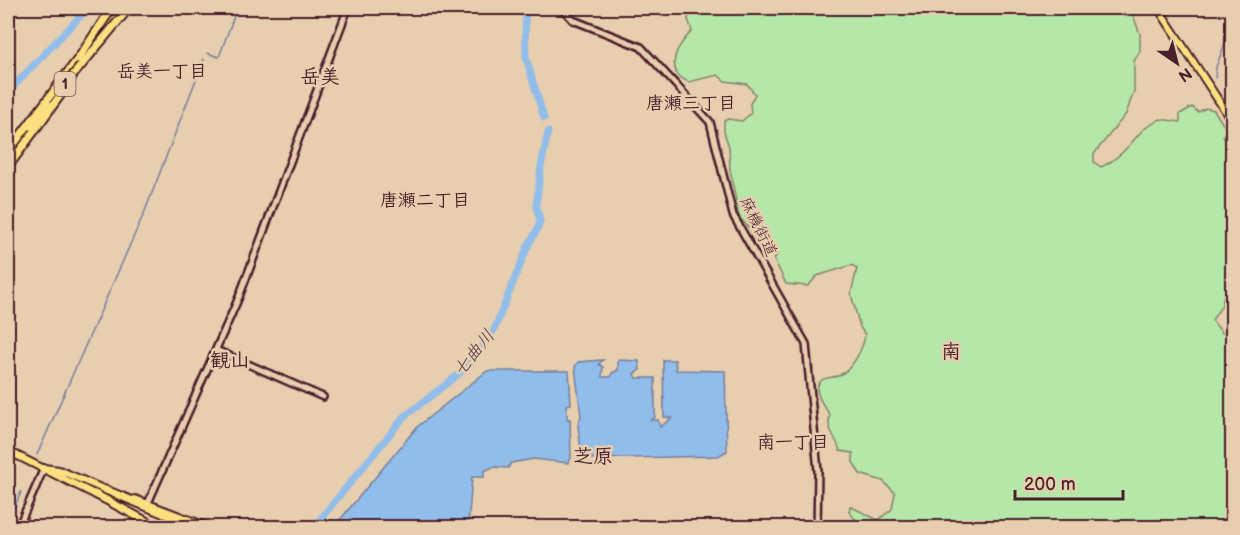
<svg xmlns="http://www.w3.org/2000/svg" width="1240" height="535" font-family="'Balsamiq Sans','Klee One',sans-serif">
	<rect width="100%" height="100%" fill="#e7ceaf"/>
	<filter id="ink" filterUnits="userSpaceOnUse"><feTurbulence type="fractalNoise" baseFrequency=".0167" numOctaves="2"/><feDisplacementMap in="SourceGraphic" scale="12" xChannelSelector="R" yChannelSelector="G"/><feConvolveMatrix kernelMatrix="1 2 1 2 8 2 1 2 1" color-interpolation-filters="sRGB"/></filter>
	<g filter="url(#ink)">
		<path fill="#b5e7a8" stroke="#80836a" stroke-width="1.5" d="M692,8H1123L1133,15L1140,34V51L1134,61V91L1126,114L1094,154V162L1101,167C1117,160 1129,146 1140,133C1144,127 1154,124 1160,119L1180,122V114L1192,107L1198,112L1206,108L1214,110L1226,129L1223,136L1232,152V291L1224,295L1222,305L1212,320L1222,333L1232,337V527H862L849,512L850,506L878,520L892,509L895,493L883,481L860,474L853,462V453L840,451C837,438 825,428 830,415C824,406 810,389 822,380C826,377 835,378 840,375C853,368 863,349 865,335L860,327L851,294L857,268L852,265L817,276L808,286L786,284L774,259L777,255L770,242L764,244L739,217L730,170L729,147L724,132V121L728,119L742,121L751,113L750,104L755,94L747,84L725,81L718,75L688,82L678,76C668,58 680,44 692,31L688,19Z"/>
		<path fill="#91bdea" stroke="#757e9e" stroke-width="1.5" d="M603,360L599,364L603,367L602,377H611L612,373L618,370V360L639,361L640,370L634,374L636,378H655V417L651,420H658L660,427L672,418L664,417L663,360H675L676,370L725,371L727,451L718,456L582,459L578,425L581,416L575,367L578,362Z
			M487,371H569L571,404L567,405V419H570L571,458L568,463L534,459L511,463L508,468L493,467L484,471V477H472L468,527H334L417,427Z"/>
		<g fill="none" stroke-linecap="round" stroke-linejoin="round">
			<path stroke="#757e9e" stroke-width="1.5" d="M207,53L219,57L237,8
				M1215,78L1216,67L1232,25
				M37,455L145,211L204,59
				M8,523L21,492"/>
			<path stroke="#91bdea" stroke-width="7" d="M525,8L526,58L544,118
				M8,92L88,8
				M313,528L404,417L464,370L494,330L528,246L538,228L540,221L536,206L541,167L548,132"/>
			<g stroke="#4a1f2b" stroke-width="10">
				<path id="secondary" d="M562,8L573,20L641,47L710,122L733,215L806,344L818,471L817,528
					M1161,11L1171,8
					M216,350L323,397
					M148,503L239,297L348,8
					M18,528L44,468"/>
			</g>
			<g stroke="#4a1f2b" stroke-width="10">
				<path id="primary" d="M1158,8L1232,121
					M8,451L98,496
					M44,468L59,470L108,491
					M135,499L211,528"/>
			</g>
			<g stroke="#4a1f2b" stroke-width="11">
				<path id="highway" d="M107,21L117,8
					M101,37L123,8
					M32,127L49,105
					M8,152L80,56
					M8,167L70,82
					M106,490L199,528
					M95,494L159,528"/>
			</g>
			<use href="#secondary" stroke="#e7ceaf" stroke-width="5"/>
			<use href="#primary" stroke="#fbe080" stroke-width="6"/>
			<use href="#highway" stroke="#fbe080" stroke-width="7"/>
			<g stroke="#4a1f2b" stroke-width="11" stroke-linecap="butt">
				<path id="highway-bridge" d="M78,59L112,8
					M64,86L129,8"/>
			</g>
			<use href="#highway-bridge" stroke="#fbe080" stroke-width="7"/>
		</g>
	</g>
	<g text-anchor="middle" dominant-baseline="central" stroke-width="5" stroke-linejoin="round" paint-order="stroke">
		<rect fill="#e7ceaf" stroke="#795453" stroke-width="1.5" x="54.5" y="72" width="21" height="24" rx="4.5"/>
		<g font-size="15" font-weight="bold" fill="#4a1f2b">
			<text x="65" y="84">1</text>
		</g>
		<g font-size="16" fill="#4a1f2b" stroke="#e7ceaf">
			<text transform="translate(758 227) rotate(64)">麻機街道</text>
		</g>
		<g font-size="18" font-weight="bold" fill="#4a1f2b" stroke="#e7ceaf">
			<text x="162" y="71">岳美一丁目</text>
			<text x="691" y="103">唐瀬三丁目</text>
			<text x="425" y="200">唐瀬二丁目</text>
			<text x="793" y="442">南一丁目</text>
		</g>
		<g font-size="18" font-style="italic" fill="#553748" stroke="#e7ceaf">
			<text transform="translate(474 353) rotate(-51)">七曲川</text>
		</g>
		<g font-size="20" font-weight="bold" fill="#4a1f2b" stroke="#e7ceaf">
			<text x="320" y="77">岳美</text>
			<text x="951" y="352">南</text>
			<text x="230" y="361">観山</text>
			<text x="593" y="457">芝原</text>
		</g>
	</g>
	<rect width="1240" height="535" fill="none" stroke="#e7ceaf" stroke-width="30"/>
	<rect x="15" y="15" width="1210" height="505" fill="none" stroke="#4a1f2b" stroke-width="2" filter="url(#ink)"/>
	<g transform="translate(1177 63) rotate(145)" stroke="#e7ceaf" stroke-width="4.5" paint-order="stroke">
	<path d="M0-4.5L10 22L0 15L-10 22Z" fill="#4a1f2b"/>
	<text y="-9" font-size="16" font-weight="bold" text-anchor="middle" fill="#4a1f2b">N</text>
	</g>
	<path d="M1015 490v9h108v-9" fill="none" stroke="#4a1f2b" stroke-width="3"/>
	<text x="1024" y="490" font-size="18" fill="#4a1f2b" stroke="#e7ceaf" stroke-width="4.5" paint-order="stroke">200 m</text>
</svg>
